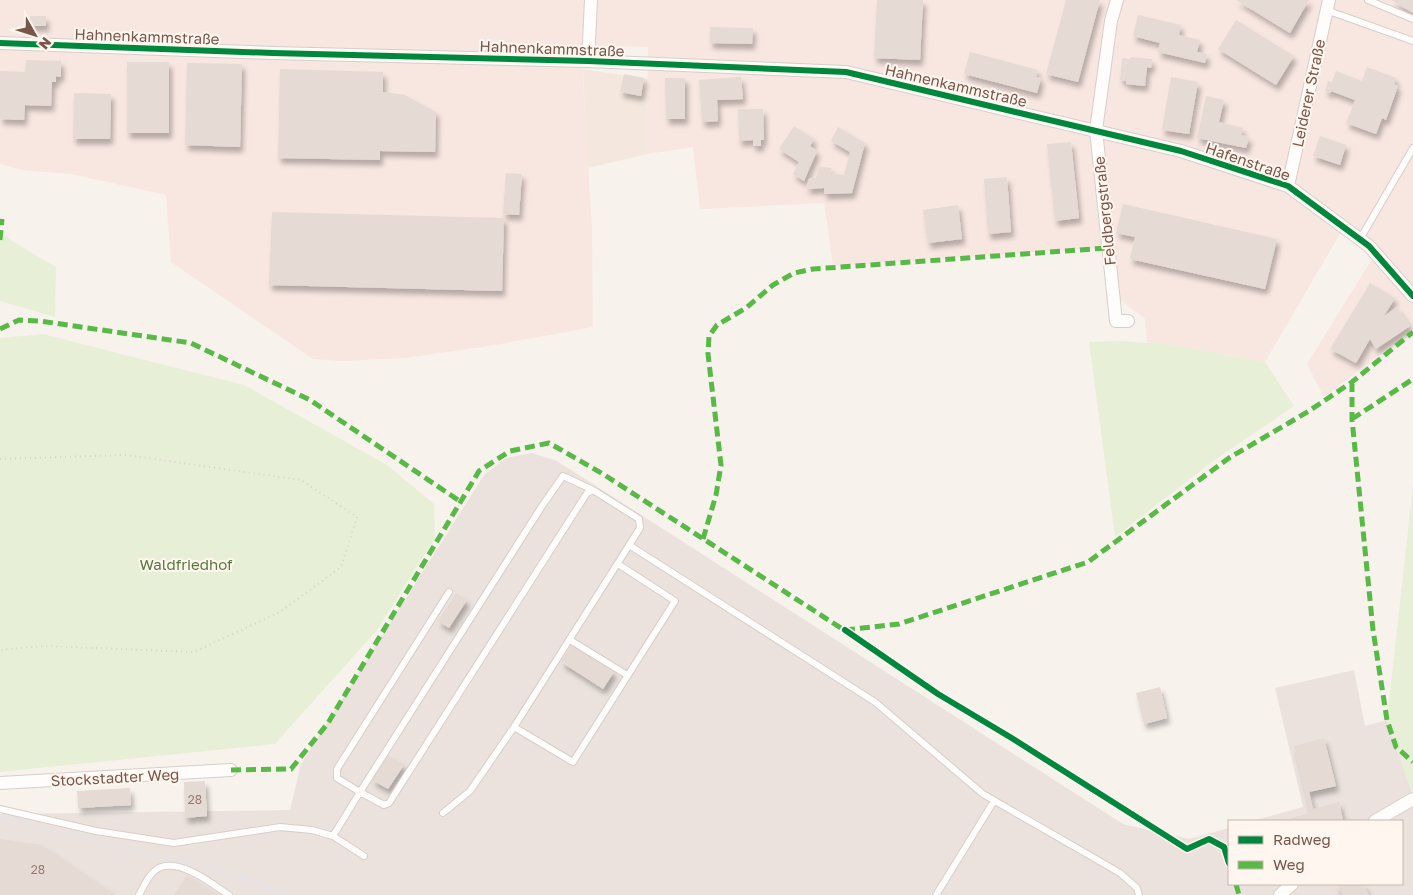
<svg xmlns="http://www.w3.org/2000/svg" width="1413" height="895" font-family="'Golos Text',sans-serif">
	<defs>
		<filter id="shadow"><feDropShadow dx="3" dy="5.5" stdDeviation="2.5" flood-color="#0004"/></filter>
	</defs>
	<rect width="100%" height="100%" fill="#f8f2ed"/>
	<path fill="#f4e7dd" d="M583,69L648,79L647,154L588,168Z"/>
	<path fill="#f8e6e0" d="M0,0H1413V329L1324,397L1307,364L1377,251L1345,225L1265,362L1156,342L1147,343L1145,319L1118,298L1113,247L833,266L824,203L700,209L693,147L647,154L648,47L581,45L592,229L593,327L495,345L405,358L342,361L313,359L171,262L166,195L71,174L22,170L0,164Z"/>
	<path fill="#ebe2dd" d="M532,453L557,461L1123,824L1189,839L1229,828V884H1402V821H1252L1303,807L1275,688L1354,670L1365,726L1387,720L1413,796V895H0V814L290,810L301,764L484,475L506,458Z"/>
	<path fill="#e8efd7" d="M0,231L12,241L56,267L55,317L0,301Z
		M43,334L244,385L387,465L434,504L435,538L377,630L275,744L0,772V338Z
		M1118,341L1147,343L1156,342L1265,362L1294,406L1212,462L1115,537L1089,342Z
		M1413,485V796L1387,720Z"/>
	<path fill="#e5dad4" filter="url(#shadow)" d="M877,0H923L920,60L874,58Z
		M1066,0H1100L1078,82L1046,74Z
		M1236,0H1309L1290,33Z
		M1391,0H1413V13Z
		M1138,15L1181,25L1179,35L1200,40L1197,52L1207,54L1205,63L1158,52L1160,43L1133,36Z
		M30,16H46V26H30Z
		M1236,20L1294,56L1276,85L1218,49Z
		M710,27L753,28L752,44L710,43Z
		M970,52L1038,70L1036,77L1041,78L1037,93L964,74Z
		M1131,57L1152,59L1151,68L1147,67L1145,86L1126,84V81L1120,80L1122,58L1130,59Z
		M26,60L61,61V77L56,76V82H52L51,106L25,105L24,120L0,119V71L25,72Z
		M127,62H169V133H127Z
		M187,63L242,64L240,147L185,145Z
		M1367,67L1396,78L1394,84L1398,86L1386,120L1382,118L1376,134L1346,123L1355,100L1331,91L1330,93L1325,91L1328,81L1332,82L1336,71L1362,81Z
		M280,69L383,72V92L405,95L436,112L435,152L380,151V160L278,158Z
		M624,74L644,78L641,96L620,92Z
		M741,77L743,99L717,100L718,121L702,122L699,80Z
		M1171,77L1198,82L1189,134L1162,130Z
		M665,78H685V119H666Z
		M74,93L111,94L110,139H73Z
		M1206,96L1224,100L1219,122L1243,128L1241,135L1249,137L1246,148L1197,138Z
		M738,109H763L764,140H761V146H753V140L739,141Z
		M794,126L814,139L810,146L817,151L804,181L793,174L799,162L779,149Z
		M838,127L865,143L852,193L824,194V188L806,189L809,179L816,178L819,167L832,168L830,173L844,175L850,152L831,141Z
		M1320,136L1346,145L1340,165L1313,156Z
		M1071,142L1079,218L1055,221L1047,144Z
		M506,173L522,174L519,215L503,214Z
		M1007,177L1011,232L988,234L984,179Z
		M1123,204L1277,239L1265,289L1130,259L1135,237L1116,233Z
		M958,205L962,239L928,243L923,210Z
		M272,212L504,218L502,291L269,285Z
		M1370,283L1395,298L1384,316L1397,307L1410,326L1376,349L1370,339L1356,363L1330,349Z
		M456,593L467,600L449,628L438,621Z
		M572,645L614,672L603,689L561,662Z
		M1160,687L1167,718L1144,724L1136,693Z
		M1324,738L1336,786L1309,792L1313,809L1339,802L1343,820L1337,821H1281L1310,813L1294,746Z
		M388,755L404,765L388,789L372,780Z
		M205,781L207,816L185,818L184,782Z
		M130,788L131,805L78,808L77,791Z
		M0,839L42,845L112,893L110,895H0Z
		M187,875L218,895H174Z
		M1336,884H1363L1369,895H1343Z"/>
	<g fill="none" stroke-linecap="round" stroke-linejoin="round">
		<g stroke="#d7ceca" stroke-width="8">
			<path id="service" d="M1368,0L1413,19
				M1326,10L1413,41
				M1360,239L1413,148
				M629,545L875,702L983,794L1120,873L1137,888L1139,895
				M449,592L337,769V778L360,792L542,506L563,476L593,490
				M570,640L627,675
				M514,727L573,762L675,601L618,564
				M0,809L96,831L174,843L280,827L312,830L333,836L364,856
				M333,836L360,792L384,805L389,803L587,493L593,490L639,519L640,528L514,727L470,791L443,813
				M139,895C144,886 150,871 161,867C183,860 212,884 229,895
				M936,895L994,801"/>
		</g>
		<g stroke="#d7ceca" stroke-width="14">
			<path id="minor" d="M1117,0L1111,21L1096,130L1116,321H1128
				M0,43L273,53L588,61L846,72L1181,151L1288,186L1369,246L1413,296
				M588,61L591,0
				M1288,186L1329,0
				M0,783L231,770
				M1375,821L1413,799
				M1280,895L1292,884"/>
		</g>
		<path stroke="#dbd1ce" stroke-width="2" stroke-dasharray="1 4" stroke-linecap="butt" d="M0,459L126,455L301,480L357,517L341,567L280,612L194,652L43,646L0,650"/>
		<use href="#service" stroke="#fefdfc" stroke-width="6"/>
		<use href="#minor" stroke="#fefdfc" stroke-width="12"/>
		<path stroke="#e5e3e5" stroke-width="3" stroke-dasharray="8 5" stroke-linecap="butt" d="M0,819L220,870L258,883L286,895"/>
		<path stroke="#58b947" stroke-width="5" stroke-dasharray="10 5" stroke-linecap="butt" d="M0,240L2,219
			M0,329L19,320L40,321L191,343L310,400L461,502
			M1352,382V419L1373,630L1387,720L1396,747L1413,762
			M1352,419L1413,379
			M703,539L716,495L721,465L708,354L709,336L717,325L746,308L773,285L794,273L813,269L1107,248
			M845,630L899,624L1088,562L1229,458L1309,411L1352,382L1413,332
			M231,770L291,769L328,723L479,471L510,451L549,443L603,474L847,632
			M1236,884L1239,895"/>
		<g stroke="#fff7ef" stroke-width="9">
			<path id="cycleway" d="M0,43L273,53L588,61L846,72L1181,151L1288,186L1369,246L1413,296
				M845,630L938,694L1010,737L1187,849L1209,839L1224,847L1229,863"/>
		</g>
		<use href="#cycleway" stroke="#00873e" stroke-width="6"/>
	</g>
	<g text-anchor="middle" dominant-baseline="central" stroke-width="4" stroke-linejoin="round" paint-order="stroke">
		<g font-size="12" fill="#96786f">
			<text x="195" y="799">28</text>
			<text x="38" y="869">28</text>
		</g>
		<g font-size="15" fill="#79554a" stroke="#fff7ef">
			<text transform="translate(147 36) rotate(2)">Hahnenkammstraße</text>
			<text transform="translate(552 48) rotate(2)">Hahnenkammstraße</text>
			<text transform="translate(956 85) rotate(13)">Hahnenkammstraße</text>
			<text transform="translate(1308 93) rotate(-78)">Leiderer Straße</text>
			<text transform="translate(1248 161) rotate(19)">Hafenstraße</text>
			<text transform="translate(1104 211) rotate(-96)">Feldbergstraße</text>
			<text transform="translate(115 777) rotate(-3)">Stockstadter Weg</text>
		</g>
		<g font-size="15" fill="#577a3e" stroke="#fff7ef">
			<text x="186" y="564">Waldfriedhof</text>
		</g>
	</g>
	<rect x="1228" y="820" width="175" height="65" fill="#fff7ef" stroke="#c9b6ad"/>
	<rect x="1238" y="836" width="25" height="8" fill="#00873e" stroke="#c9b6ad"/>
	<text x="1273" y="845" font-size="15" fill="#79554a">Radweg</text>
	<rect x="1238" y="861" width="25" height="8" fill="#58b947" stroke="#c9b6ad"/>
	<text x="1273" y="870" font-size="15" fill="#79554a">Weg</text>
	<g transform="translate(35 35) rotate(129)" stroke="#fff7ef" stroke-width="4" paint-order="stroke">
	<path d="M0-4L9 19L0 12L-9 19Z" fill="#79554a"/>
	<text y="-8" font-size="14" font-weight="bold" text-anchor="middle" fill="#79554a">N</text>
	</g>
</svg>
